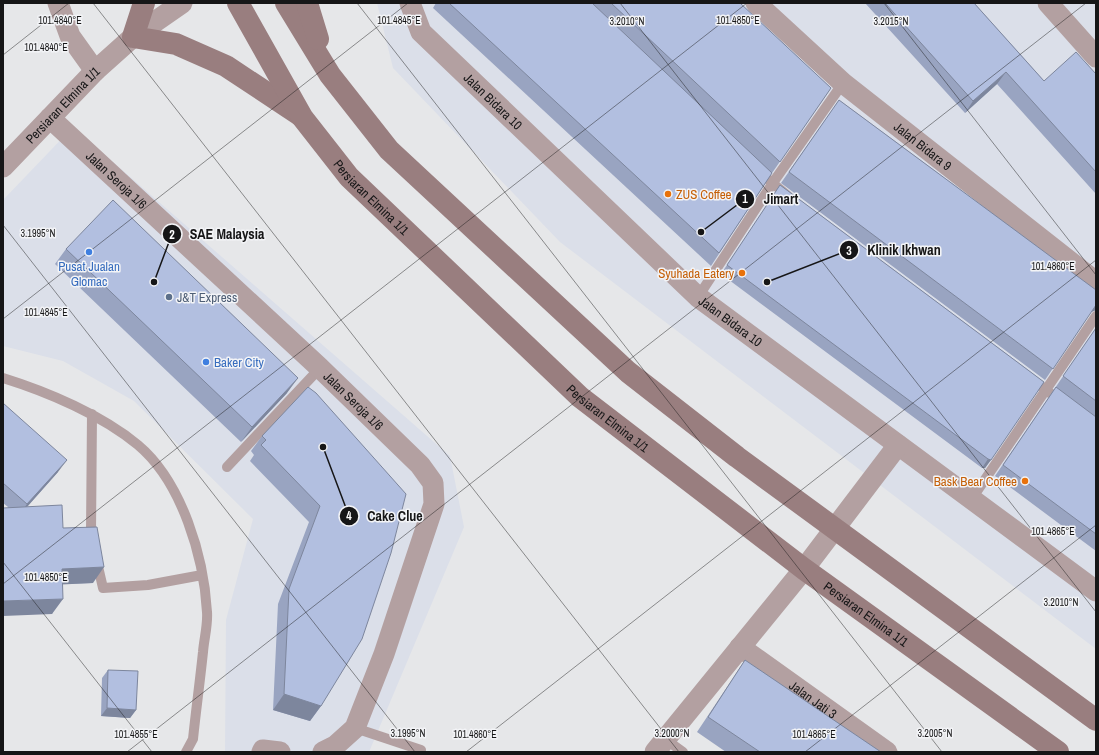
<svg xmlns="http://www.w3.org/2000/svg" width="1099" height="755" font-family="'Archivo Narrow',sans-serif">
	<rect width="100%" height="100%" fill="#e6e7e9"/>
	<path fill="#dbdfe9" d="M377,3H1096V649L560,242L393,68Z
		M73,127L450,456L464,527L369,752H225L226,620L253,519L134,401L63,361L3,346V200Z"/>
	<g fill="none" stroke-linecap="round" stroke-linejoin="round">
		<path stroke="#b3a0a1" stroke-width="10" d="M758,171L788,196
			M698,297L772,184L843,83
			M3,378C48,392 102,415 138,445C182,482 204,557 207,612C208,625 204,639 203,652C200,681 196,710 193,739L186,752
			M1030,378L1062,402
			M92,414L91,533L93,540
			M227,467L320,368
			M971,500L1096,316
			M97,562L103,588L148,585L202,575
			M355,728L421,750L419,752
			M665,739L683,752"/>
		<g stroke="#b3a0a1" stroke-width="21">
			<path d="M58,3L70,36L95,71"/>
			<path id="s1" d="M410,3L421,32L698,297L1096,591"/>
			<path id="s2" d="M756,3L843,83L1096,282"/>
			<path d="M1048,3L1096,57"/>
			<path id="s3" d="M50,118L320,368L420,465L433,483L434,504L384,654L355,728L335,746L323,752"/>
			<path id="s4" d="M3,167L95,71L133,37L182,3"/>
			<path id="s5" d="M740,647L887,752"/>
			<path d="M262,752L263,750L280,752"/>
			<path d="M655,752L804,569L898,445"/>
		</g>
		<g stroke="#997e7f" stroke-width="22">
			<path d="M144,3L133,37L176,44L226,66L300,115"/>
			<path id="s6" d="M238,3L302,117L349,177L580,397L804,569L1058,752"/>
			<path d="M286,3L330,75L389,150L628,372L737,457L1096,720"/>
			<path d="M307,3L318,39"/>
		</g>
	</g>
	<path fill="#99a4c1" d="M436,3H740L831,88L772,173L711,266L433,8Z
		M865,3H974L1044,81L1096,74V194L997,84L965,113Z
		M839,100L1096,290V310L1091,312L1045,380L781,183Z
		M780,185L1044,382L985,468H982L721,274Z
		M66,249L287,393L241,442L55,264Z
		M1096,328V551L995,476Z
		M3,403L58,472L27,507L63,528L93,583L63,584L52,614L8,507L3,503Z
		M262,436L406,494L321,706L310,721L273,710L278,604L309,522L250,461L254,455L251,451Z
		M745,660L881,752H726L697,732Z
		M108,670L136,710L130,718L101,716L102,678Z"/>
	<path fill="#7d869d" d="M1006,72L997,84L965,113L973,101Z
		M1096,305V310L1091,312Z
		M298,378L287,393L241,442L252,427Z
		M988,459L991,460L985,468H982Z
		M67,460L58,472L18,517L27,504Z
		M104,567L93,583L51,585L62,569Z
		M63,599L52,614L3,616V601Z
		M284,694L321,706L310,721L273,710Z
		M107,708L136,710L130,718L101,716Z"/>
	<path fill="#b2bfe0" stroke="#7d869d" d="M449,3H592L772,173L719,253Z
		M611,3H740L831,88L780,162Z
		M885,3H974L1044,81L1076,52L1096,74V172L1006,72L973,101Z
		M839,100L1096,290V305L1053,369L789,172Z
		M780,185L1044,382L991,460L988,459L727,265Z
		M113,200L298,378L252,427L66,249Z
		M1096,328V401L1063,376Z
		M308,387L316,393L406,494L391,553L362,639L321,706L284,694L289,589L320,506L261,445L266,440L262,436Z
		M1056,387L1096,417V534L1003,465Z
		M3,403L67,460L27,504L3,483Z
		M62,505L63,528L97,527L104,567L62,569L63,599L3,601V508Z
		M745,660L881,752H760L708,717Z
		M108,670L138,671L136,710L107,708Z"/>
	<path fill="none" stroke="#161617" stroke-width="1" stroke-opacity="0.45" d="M93,3L679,752M357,3L942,752M620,3L1096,612M884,3L1096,275M3,55L69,3M3,225L415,752M3,319L408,3M3,562L152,752M3,584L747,3M127,752L1086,3M466,752L1096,260M805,752L1096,525"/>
	<g fill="#e8710a" stroke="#f3f4f7" stroke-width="1.5">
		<circle cx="668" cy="194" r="4"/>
		<circle cx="742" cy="273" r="4"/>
		<circle cx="1025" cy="481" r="4"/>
	</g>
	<g fill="#3f7fe0" stroke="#f3f4f7" stroke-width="1.5">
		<circle cx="89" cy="252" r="4"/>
		<circle cx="206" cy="362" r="4"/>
	</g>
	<circle fill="#5c6f8a" stroke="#f3f4f7" stroke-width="1.5" cx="169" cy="297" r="4"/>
	<g text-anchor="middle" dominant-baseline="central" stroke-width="3" stroke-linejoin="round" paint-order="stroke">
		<g font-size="13" fill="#161617" stroke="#f3f4f7">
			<text stroke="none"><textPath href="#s1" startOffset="131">Jalan Bidara 10</textPath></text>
			<text stroke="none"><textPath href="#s4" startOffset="86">Persiaran Elmina 1/1</textPath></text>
			<text stroke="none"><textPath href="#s2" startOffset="220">Jalan Bidara 9</textPath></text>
			<text stroke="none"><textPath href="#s3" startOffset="91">Jalan Seroja 1/6</textPath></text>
			<text stroke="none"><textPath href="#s6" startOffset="237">Persiaran Elmina 1/1</textPath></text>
			<text stroke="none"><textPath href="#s1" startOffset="455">Jalan Bidara 10</textPath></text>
			<text stroke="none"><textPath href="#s3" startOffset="415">Jalan Seroja 1/6</textPath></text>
			<text stroke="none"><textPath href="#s6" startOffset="561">Persiaran Elmina 1/1</textPath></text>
			<text stroke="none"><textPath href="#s6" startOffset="885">Persiaran Elmina 1/1</textPath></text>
			<text stroke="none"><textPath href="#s5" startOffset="90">Jalan Jati 3</textPath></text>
		</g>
		<g font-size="13" fill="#c56008" stroke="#f3f4f7" text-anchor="end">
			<text x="676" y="194" text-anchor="start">ZUS Coffee</text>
			<text x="734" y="273">Syuhada Eatery</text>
			<text x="1017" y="481">Bask Bear Coffee</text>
		</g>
		<g font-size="13" fill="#366cbe" stroke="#f3f4f7">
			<text x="89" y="266">Pusat Jualan<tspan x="89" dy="15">Glomac</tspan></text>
			<text x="214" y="362" text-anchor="start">Baker City</text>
		</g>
		<g font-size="13" fill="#4e5e75" stroke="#f3f4f7" text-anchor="start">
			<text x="177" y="297">J&amp;T Express</text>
		</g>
	</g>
	<g font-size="10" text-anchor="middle" fill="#161617" stroke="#f3f4f7" stroke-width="3" stroke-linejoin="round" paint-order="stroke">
		<text x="60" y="24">101.4840°E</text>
		<text x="399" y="24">101.4845°E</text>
		<text x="738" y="24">101.4850°E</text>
		<text x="891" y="25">3.2015°N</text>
		<text x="627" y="25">3.2010°N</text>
		<text x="46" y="51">101.4840°E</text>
		<text x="38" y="237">3.1995°N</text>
		<text x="1053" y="270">101.4860°E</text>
		<text x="46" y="316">101.4845°E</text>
		<text x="1053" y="535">101.4865°E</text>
		<text x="46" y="581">101.4850°E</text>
		<text x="1061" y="606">3.2010°N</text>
		<text x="408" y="737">3.1995°N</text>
		<text x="672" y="737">3.2000°N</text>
		<text x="935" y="737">3.2005°N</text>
		<text x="136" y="738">101.4855°E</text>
		<text x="475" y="738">101.4860°E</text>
		<text x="814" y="738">101.4865°E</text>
	</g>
	<path fill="none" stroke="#161617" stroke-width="1.5" d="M701 232L745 199M154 282L172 234M767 282L849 250M323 447L349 516"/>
	<g fill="#161617" stroke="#f3f4f7" stroke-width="1.5">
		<circle cx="701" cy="232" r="4"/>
		<circle cx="154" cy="282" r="4"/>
		<circle cx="767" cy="282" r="4"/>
		<circle cx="323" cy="447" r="4"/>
		<circle cx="745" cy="199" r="10"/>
		<circle cx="172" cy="234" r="10"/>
		<circle cx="849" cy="250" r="10"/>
		<circle cx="349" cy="516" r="10"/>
	</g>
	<g font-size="12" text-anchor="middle" font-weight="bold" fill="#fff">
		<text x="745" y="203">1</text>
		<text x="172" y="239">2</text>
		<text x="849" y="255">3</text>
		<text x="349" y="520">4</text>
	</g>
	<g font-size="14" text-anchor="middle" font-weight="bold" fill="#161617" stroke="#f3f4f7" stroke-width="3" stroke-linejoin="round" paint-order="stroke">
		<text x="781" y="204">Jimart</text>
		<text x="227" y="239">SAE Malaysia</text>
		<text x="904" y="255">Klinik Ikhwan</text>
		<text x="395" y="521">Cake Clue</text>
	</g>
	<rect width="1099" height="755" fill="none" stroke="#161617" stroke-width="8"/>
</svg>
